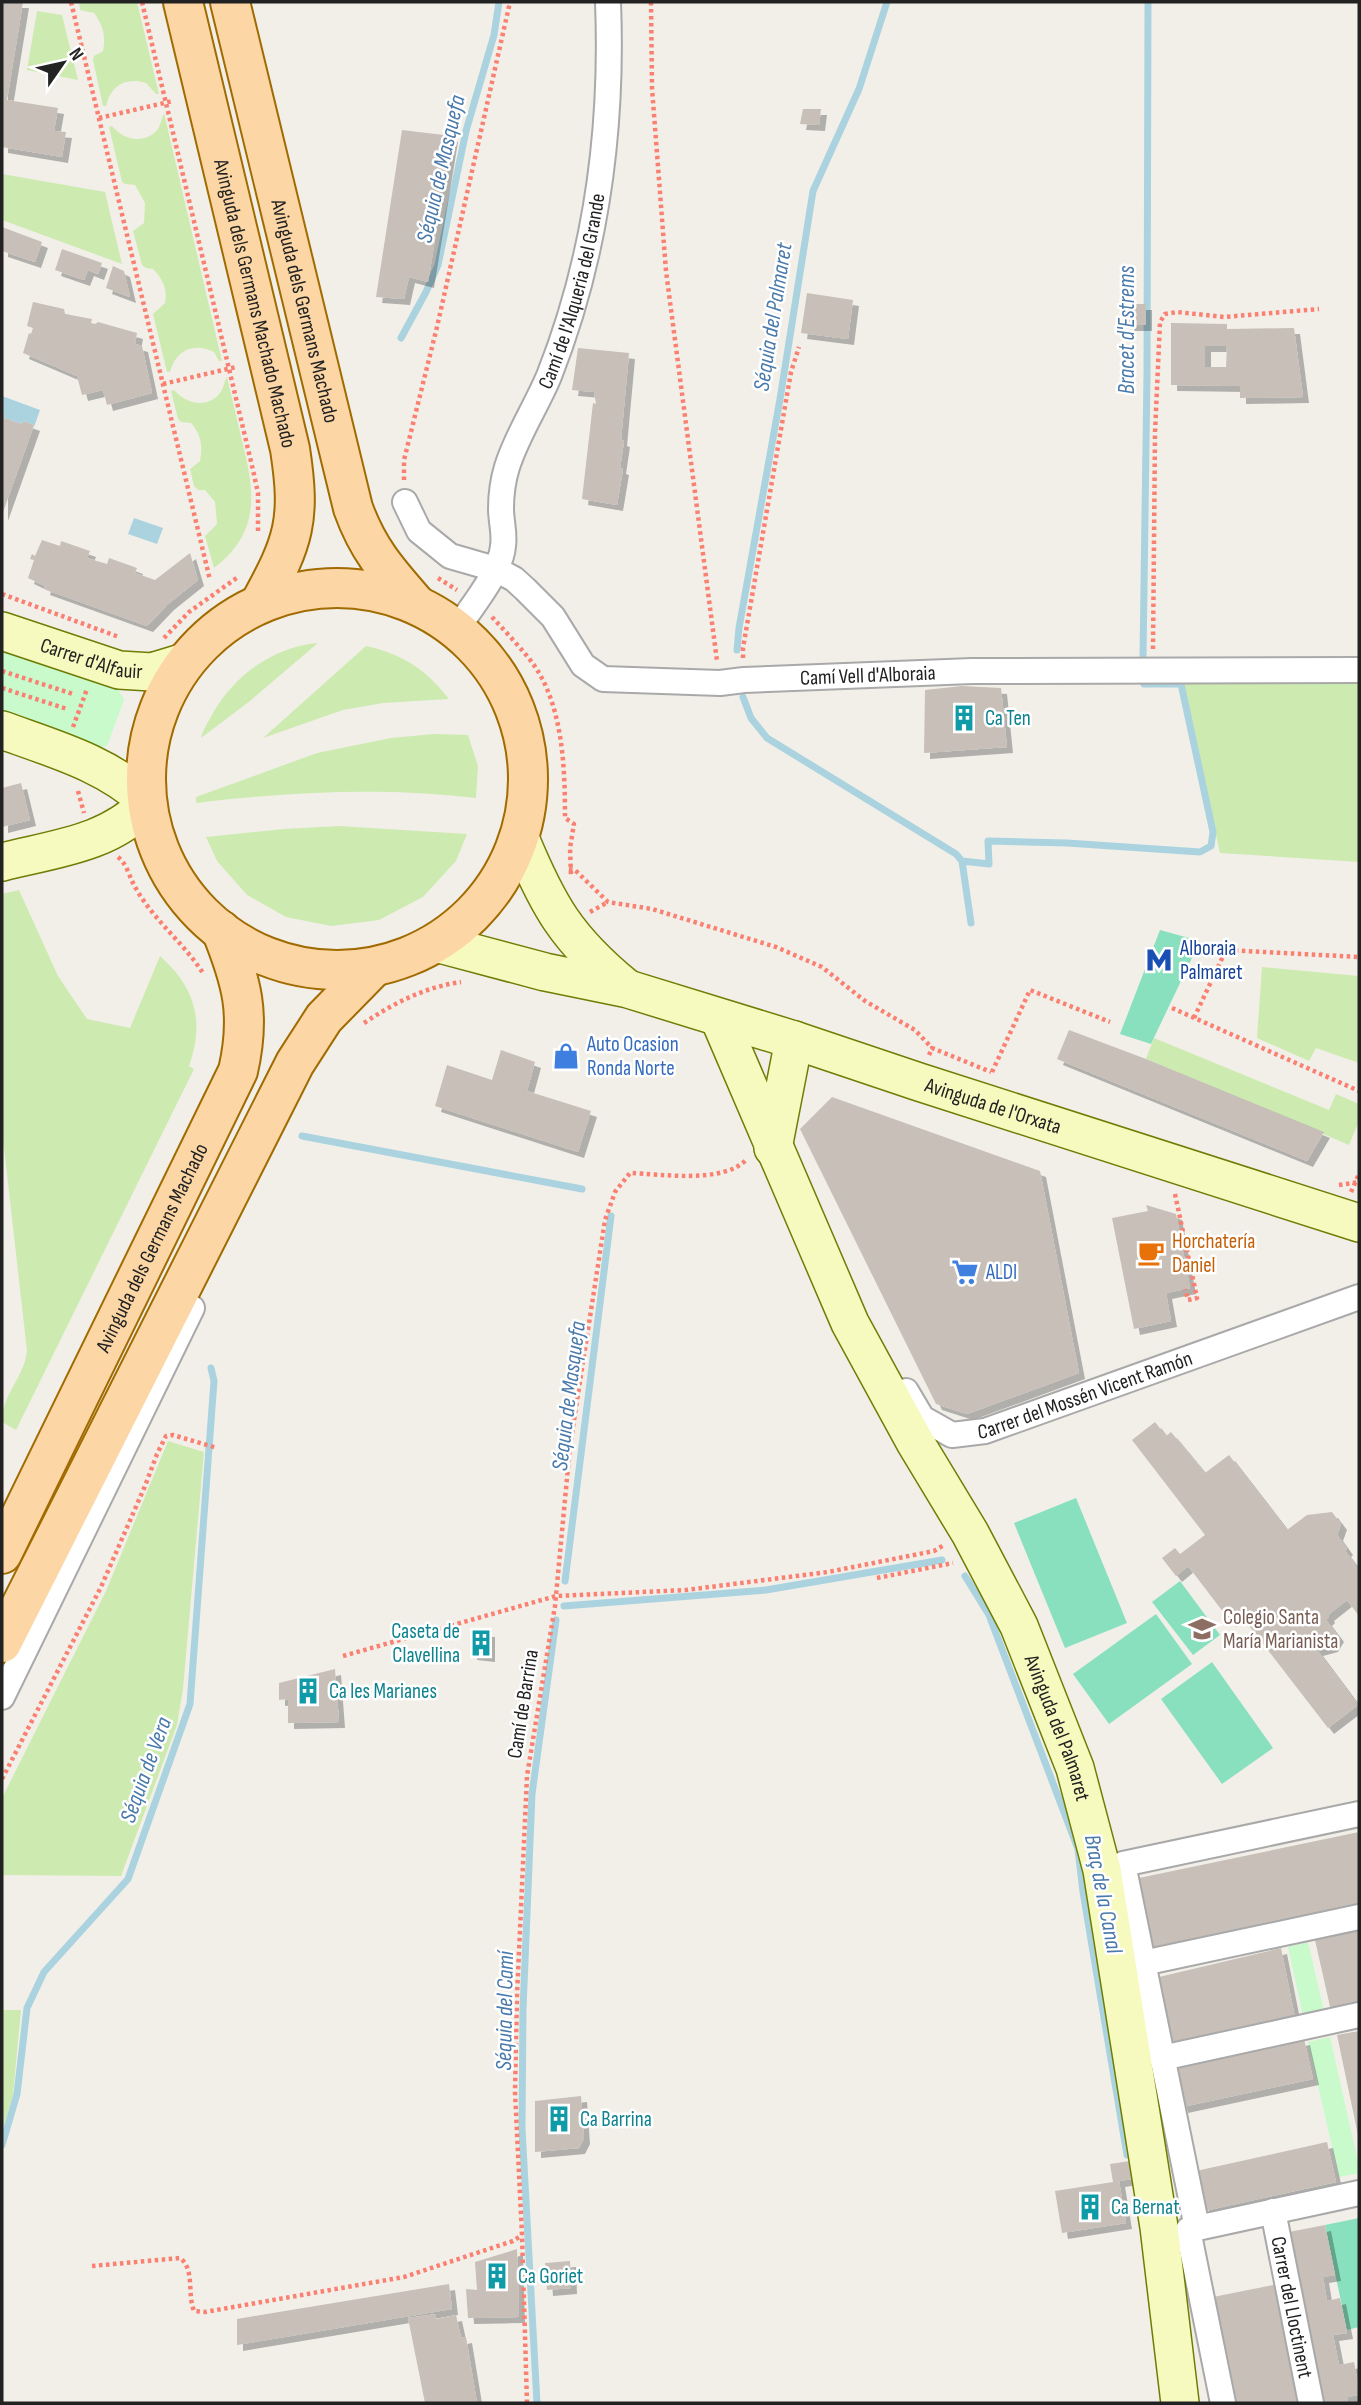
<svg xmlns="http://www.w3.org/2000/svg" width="1361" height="2405" font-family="'Sofia Sans Condensed',sans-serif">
	<defs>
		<filter id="shadow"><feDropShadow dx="6" dy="6" stdDeviation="0" flood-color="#0004"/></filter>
	</defs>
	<rect width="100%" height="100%" fill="#f2efe9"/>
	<path fill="#cdebb0" d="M79,2H137L159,94H156L146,83C126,77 111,85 106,106H103L93,60L94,56L103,51C106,36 103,25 94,13L80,10Z
		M37,11L62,15L78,80L27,70Z
		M164,113L222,361H219L214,352C193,342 176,350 170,372H167L153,314L165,303C168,289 162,278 153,269L146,268L142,265L133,231L144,223L145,203L135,185L125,184L122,182L109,127L112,126C123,140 145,145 158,129C161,124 162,117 164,113Z
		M2,174L105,192L122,264L2,220Z
		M227,377C232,398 237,419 242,441C255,492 261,532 214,568L205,536L217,524L215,502L205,490H198L194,486L190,469L200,461C203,446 201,434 191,423L181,422L178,419L171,391L174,390C186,404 207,409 220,393C224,388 224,381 227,377Z
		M318,643L250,701L201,738C203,729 209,721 213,713C235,675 273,647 318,643Z
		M366,646C402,654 426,669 449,699L383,703L343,710L263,738Z
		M1359,681V862L1220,853L1183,683Z
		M434,734L468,735L478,766L476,798C382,787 290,792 196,803V797L317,753L391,738Z
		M339,826L467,834L456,861L423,897L379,920L331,926L286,917L247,895L217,861L206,837L284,829Z
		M19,890L58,976L87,1019L130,1028L160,956C195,987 205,1021 189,1066L194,1069L16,1430L2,1422C2,1394 24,1378 27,1351L2,1130V894Z
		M1262,967L1359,976V1063L1316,1048L1309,1061L1257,1038Z
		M1154,1038L1329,1110L1336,1094L1359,1104V1121L1349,1145L1146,1059Z
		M168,1441L204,1452L183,1689L177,1725L121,1876L2,1875V1798L106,1591Z
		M2,2010H21L13,2095L2,2131Z"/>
	<path fill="#c8facc" d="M2,647L118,689L124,700L107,746L101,747L2,711Z
		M1308,1942L1324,2011L1303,2016L1288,1947Z
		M1330,2037L1359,2166V2173L1339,2177L1308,2042Z"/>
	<path fill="#88e0be" d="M1160,930L1200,941L1151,1044L1120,1034Z
		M1076,1498L1127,1623L1065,1648L1014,1523Z
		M1180,1581L1220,1635L1193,1655L1152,1602Z
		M1156,1614L1192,1664L1109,1724L1073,1674Z
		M1212,1662L1273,1748L1222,1784L1161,1699Z
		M1359,2218V2327L1347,2330L1325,2225Z"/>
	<path fill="#aad3df" d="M2,396L40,410L34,427V425L23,421L22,424L4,418L5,415L2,413Z
		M134,518L163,528L157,544L128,534Z"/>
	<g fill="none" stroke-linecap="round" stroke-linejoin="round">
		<path stroke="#aad3df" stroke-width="7" d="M401,338L426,292L438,265L466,131L494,35L499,2
			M737,650L739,628L780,399L813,191L859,89L887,2
			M1143,658L1147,373L1148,2
			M743,697L751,718L767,738L956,854L962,861L971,923
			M962,861L989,864L988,841L1067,843L1200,852L1211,846L1213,832L1181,684H1144
			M302,1136L582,1189
			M965,1576L989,1615L1078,1849L1083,1892L1127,2155
			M565,1581L611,1216
			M564,1606L766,1590L942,1560
			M2,2145L17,2094L27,2008L44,1972L128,1879L190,1704L214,1381L211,1368
			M537,2403L522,2128L523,2009L532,1794L556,1620"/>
	</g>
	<path fill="#c7bfb8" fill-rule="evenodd" filter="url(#shadow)" d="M2,2H23L7,100L58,108L54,131L66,132L62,157L2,147Z
		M803,109H821L819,125L800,124Z
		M402,130L452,136L428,282L409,277L404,299L376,297Z
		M2,227L42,242L35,262L2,251Z
		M62,249L102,263L98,274L88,270L84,280L55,270Z
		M113,266L124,271L130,297L106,288Z
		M807,293L853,300L848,339L801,333Z
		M33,302L64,309L65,314L92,319L91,323L95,324L98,322L137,333L135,344L142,346L152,393L107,405L103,390L82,395L77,376L23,353L29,333L31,334L33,328L27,326Z
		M1128,304H1146V325H1128Z
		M1171,323L1227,324V329L1294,328L1303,397L1240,398V386L1171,385ZM1205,346H1227L1226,367H1205Z
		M578,348L629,353L621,440L624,441L620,468L623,469L617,505L582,499L593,403L596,404L594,392L572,390Z
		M2,413L5,415L4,418L22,424L23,421L34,425L2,515Z
		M42,540L60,546L61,541L90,551L87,558L107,564L109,558L137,568L135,573L155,580L190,553L198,580L168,604L147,626L44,589L45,586L28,578L34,560L30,559L32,554L35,556Z
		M962,686L1001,688L1007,747L924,753L925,690Z
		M21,783L30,820L2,827V788Z
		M1069,1030L1146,1059L1324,1132L1307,1161L1057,1059Z
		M501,1050L535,1062L527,1091L591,1111L578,1152L435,1106L447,1065L492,1080Z
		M832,1097L1040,1171L1079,1373L967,1414L936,1404L800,1129Z
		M1146,1205L1176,1214L1190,1288L1166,1293L1171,1321L1134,1329L1112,1218L1148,1211Z
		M1155,1422L1166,1436L1171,1432L1205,1473L1229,1455L1287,1530L1307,1515L1332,1512L1341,1524L1337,1535L1347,1549L1345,1551L1359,1570V1616L1347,1600L1328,1615L1329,1617L1326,1620L1338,1636L1332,1646L1317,1650L1358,1705L1328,1728L1240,1614L1230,1621L1188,1566L1176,1576L1162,1558L1175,1548L1180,1554L1205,1535L1132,1440Z
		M473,1630L489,1631V1656L471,1654Z
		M335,1669L339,1722L288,1723V1699L279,1700V1683Z
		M1359,1832V1907L1154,1952L1139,1878Z
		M1359,1930V2005L1331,2011L1315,1940Z
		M1281,1948L1295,2018L1171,2043L1159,1977Z
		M1359,2031V2135H1358L1337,2035Z
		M1304,2039L1313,2079L1182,2107L1173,2067Z
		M581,2096L584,2138L579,2148L535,2152V2101Z
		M1327,2142L1336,2182L1204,2211L1196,2171Z
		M1130,2161L1132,2179L1119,2181L1126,2223L1062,2233L1055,2191L1113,2182L1110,2164Z
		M1325,2225L1335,2275L1323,2277L1327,2301L1340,2298L1347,2333L1333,2335L1339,2365L1354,2362L1359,2389V2395L1347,2397L1348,2403H1323L1289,2232Z
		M517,2249L519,2317L468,2318L466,2289L477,2290L475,2262Z
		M570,2261L571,2288L547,2290L545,2263Z
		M449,2284L452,2309L237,2345V2319Z
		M1278,2284L1302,2403H1234L1213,2297Z
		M436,2314V2319L456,2315L461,2338L466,2337L477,2403H425L408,2318Z"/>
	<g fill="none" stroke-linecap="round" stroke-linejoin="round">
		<g stroke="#a9a9a9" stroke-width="28">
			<g id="street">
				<path id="s1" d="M405,502L419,531L450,556L495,569L514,579L525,589L553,617L583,665L603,679L720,683L744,680L972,671L1359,670"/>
				<path id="s2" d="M457,629C471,607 501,572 503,546C505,534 501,521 501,509C501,496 503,480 507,467C517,435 536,407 549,376C596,257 613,129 608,2"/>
				<path id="s3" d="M906,1391L922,1418L952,1435L985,1431L1359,1297"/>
				<path d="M2,1697L192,1308"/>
				<path d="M1143,1963L1359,1917"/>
				<path d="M1162,2058L1359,2015"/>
				<path id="s4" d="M1273,2211L1311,2403"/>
				<path d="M1197,2228L1123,1864L1359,1814"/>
				<path d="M1223,2403L1188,2230L1359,2193"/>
			</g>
		</g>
		<g stroke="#707d05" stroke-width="40">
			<g id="secondary">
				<path id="s5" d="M2,631L119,670L152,672L185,662"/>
				<path d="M2,730C54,749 106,763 147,801"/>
				<path d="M520,838C548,906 567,939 624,986"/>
				<path d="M2,862C53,849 110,844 147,803"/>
				<path id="s6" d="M436,943L545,972L628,989L794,1040L919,1082L1359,1223"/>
				<path id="s7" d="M719,1018L850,1323L915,1442L970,1533L1019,1626L1075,1768L1102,1870L1159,2227L1180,2403"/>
				<path d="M773,1148L794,1040"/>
			</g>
		</g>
		<g stroke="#a06b00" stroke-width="42">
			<g id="primary">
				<path id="s8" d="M183,2L290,449C301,520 294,541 260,603"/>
				<path id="s9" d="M230,2L353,508C368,550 388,572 416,604"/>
				<circle cx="337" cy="779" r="191"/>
				<path id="s10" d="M2,1554L238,1071C251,1015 242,982 221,930"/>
				<path d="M2,1643L295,1063L324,1018L374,967"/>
			</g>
		</g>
		<path stroke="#fa8072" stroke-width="4.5" stroke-dasharray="3.5 3.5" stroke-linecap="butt" d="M71,2L210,580
			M142,2L253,470L258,493V532
			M651,2L652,88L666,271L717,661
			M99,118L173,101
			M163,384L236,367
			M404,480V460L437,327L510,2
			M438,578L457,590
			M2,594L119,637
			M492,617C505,631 519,646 531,661C563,703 565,767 565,818L574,824L570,848L571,876
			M164,638L189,612L238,577
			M1153,649L1155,433L1160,322L1165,314L1177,312L1224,317L1319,309
			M743,658V648L791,372L799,347
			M2,671L73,694
			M2,688L67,709
			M73,727L87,689
			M78,791L84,813
			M118,857C127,864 129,876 134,885C152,919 183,942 203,973
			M569,869L575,870L608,902L652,909L776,947L822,967L865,1001L915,1030L932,1048
			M590,912L608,902
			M1172,1008L1359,1091
			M1194,1018L1226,950L1359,957
			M364,1023C394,1003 425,987 461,982
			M929,1055L932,1048L991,1072
			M992,1072L1030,990L1110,1022
			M1339,1185L1359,1182
			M1351,1192L1359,1174
			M1175,1194L1197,1298L1188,1300L1185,1289
			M877,1578L953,1563
			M343,1656L556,1596L686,1590L828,1572L934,1551L944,1545
			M2,1779L101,1587L145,1486L157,1454L166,1436L173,1435L217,1448
			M92,2266L180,2258C195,2269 187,2294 194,2311L205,2312L404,2277L513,2241L522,2235
			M527,2403L522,2235L515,2092L517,1996L527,1776L555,1606L570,1446L605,1220L615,1192L630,1173C662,1174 722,1184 746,1160"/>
		<use href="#street" stroke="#fff" stroke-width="24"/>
		<use href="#secondary" stroke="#f7fabf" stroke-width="37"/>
		<use href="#primary" stroke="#fcd6a4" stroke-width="38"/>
	</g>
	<defs>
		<g id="building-bare" transform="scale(2.1)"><path d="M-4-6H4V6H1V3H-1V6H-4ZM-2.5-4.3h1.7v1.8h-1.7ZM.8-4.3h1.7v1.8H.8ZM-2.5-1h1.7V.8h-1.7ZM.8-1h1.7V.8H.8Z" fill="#0f9aa8" stroke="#fff" stroke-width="2.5" paint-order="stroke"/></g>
		<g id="metro-bare" transform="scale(2.1)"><path d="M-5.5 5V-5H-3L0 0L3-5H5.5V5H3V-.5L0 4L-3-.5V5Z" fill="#1a4fb4" stroke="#fff" stroke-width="2.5" paint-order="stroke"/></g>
		<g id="shop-bare" transform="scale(2.1)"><path d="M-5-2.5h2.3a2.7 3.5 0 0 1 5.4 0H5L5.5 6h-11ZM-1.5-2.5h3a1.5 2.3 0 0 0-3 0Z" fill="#3f7fe0" stroke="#fff" stroke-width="2.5" paint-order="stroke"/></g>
		<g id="cafe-bare" transform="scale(2.1)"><path d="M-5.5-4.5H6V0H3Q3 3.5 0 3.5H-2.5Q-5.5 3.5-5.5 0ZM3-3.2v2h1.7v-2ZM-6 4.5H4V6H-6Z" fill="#e8710a" stroke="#fff" stroke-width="2.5" paint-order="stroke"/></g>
		<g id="supermarket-bare" transform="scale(2.1)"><path d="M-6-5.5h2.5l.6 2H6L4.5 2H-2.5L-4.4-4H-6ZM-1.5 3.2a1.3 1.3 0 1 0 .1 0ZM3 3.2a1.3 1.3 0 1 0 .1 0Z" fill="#3f7fe0" stroke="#fff" stroke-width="2.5" paint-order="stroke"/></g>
		<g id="school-bare" transform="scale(2.1)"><path d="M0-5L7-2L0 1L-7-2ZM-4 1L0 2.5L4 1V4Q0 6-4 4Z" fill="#8d6e63" stroke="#fff" stroke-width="2.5" paint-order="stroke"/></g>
	</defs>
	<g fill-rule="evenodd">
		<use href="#building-bare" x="964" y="718"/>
		<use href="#metro-bare" x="1159" y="960"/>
		<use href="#shop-bare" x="566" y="1056"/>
		<use href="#cafe-bare" x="1151" y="1253"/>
		<use href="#supermarket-bare" x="965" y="1272"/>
		<use href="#school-bare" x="1202" y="1629"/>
		<use href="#building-bare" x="481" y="1643"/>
		<use href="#building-bare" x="308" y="1691"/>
		<use href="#building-bare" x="559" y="2119"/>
		<use href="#building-bare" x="1090" y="2207"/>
		<use href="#building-bare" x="497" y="2276"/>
	</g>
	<g text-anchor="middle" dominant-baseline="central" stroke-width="5" stroke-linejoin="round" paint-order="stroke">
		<g font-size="21" fill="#222" stroke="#fff">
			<text stroke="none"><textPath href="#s2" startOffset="364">Camí de l'Alqueria del Grande</textPath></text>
			<text stroke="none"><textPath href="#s8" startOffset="310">Avinguda dels Germans Machado Machado</textPath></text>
			<text stroke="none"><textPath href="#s9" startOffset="318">Avinguda dels Germans Machado</textPath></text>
			<text stroke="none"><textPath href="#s5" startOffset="94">Carrer d'Alfauir</textPath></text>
			<text stroke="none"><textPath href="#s1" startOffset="541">Camí Vell d'Alboraia</textPath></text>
			<text stroke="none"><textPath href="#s6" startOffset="581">Avinguda de l'Orxata</textPath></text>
			<text stroke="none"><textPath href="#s10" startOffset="341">Avinguda dels Germans Machado</textPath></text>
			<text stroke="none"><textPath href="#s3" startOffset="205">Carrer del Mossén Vicent Ramón</textPath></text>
			<text transform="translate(523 1704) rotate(-81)">Camí de Barrina</text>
			<text stroke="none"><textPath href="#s7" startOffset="788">Avinguda del Palmaret</textPath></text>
			<text stroke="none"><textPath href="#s4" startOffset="98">Carrer del Lloctinent</textPath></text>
		</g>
		<g font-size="21" fill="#0d838f" stroke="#fff" text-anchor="start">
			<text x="985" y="718">Ca Ten</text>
			<text x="460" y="1631" text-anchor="end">Caseta de<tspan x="460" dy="24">Clavellina</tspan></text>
			<text x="329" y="1691">Ca les Marianes</text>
			<text x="580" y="2119">Ca Barrina</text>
			<text x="1111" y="2207">Ca Bernat</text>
			<text x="518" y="2276">Ca Goriet</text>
		</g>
		<g font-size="21" fill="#164399" stroke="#fff" text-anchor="start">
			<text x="1180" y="948">Alboraia<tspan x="1180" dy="24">Palmaret</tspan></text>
		</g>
		<g font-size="21" fill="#366cbe" stroke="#fff" text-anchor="start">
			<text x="587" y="1044">Auto Ocasion<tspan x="587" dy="24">Ronda Norte</tspan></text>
			<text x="986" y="1272">ALDI</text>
		</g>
		<g font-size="21" fill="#c56008" stroke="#fff" text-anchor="start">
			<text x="1172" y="1241">Horchatería<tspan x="1172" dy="24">Daniel</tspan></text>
		</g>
		<g font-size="21" fill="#785e54" stroke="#fff" text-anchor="start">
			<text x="1223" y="1617">Colegio Santa<tspan x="1223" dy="24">María Marianista</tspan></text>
		</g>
		<g font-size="23" font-style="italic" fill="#4a7aab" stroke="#fff">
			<text transform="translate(441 169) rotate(-77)">Séquia de Masquefa</text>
			<text transform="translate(773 317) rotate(-81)">Séquia del Palmaret</text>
			<text transform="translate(1127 330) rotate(-90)">Bracet d'Estrems</text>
			<text transform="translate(569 1396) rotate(-83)">Séquia de Masquefa</text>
			<text transform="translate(146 1770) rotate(-70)">Séquia de Vera</text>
			<text transform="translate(1103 1894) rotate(79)">Braç de la Canal</text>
			<text transform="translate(505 2011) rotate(-89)">Séquia del Camí</text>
		</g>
	</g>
	<rect width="1361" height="2405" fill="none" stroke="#222222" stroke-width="7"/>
	<g transform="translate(63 63) rotate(56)" stroke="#ffffff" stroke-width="5" paint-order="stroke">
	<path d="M0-5L12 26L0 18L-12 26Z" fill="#222222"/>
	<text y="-10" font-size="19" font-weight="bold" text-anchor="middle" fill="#222222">N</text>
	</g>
</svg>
